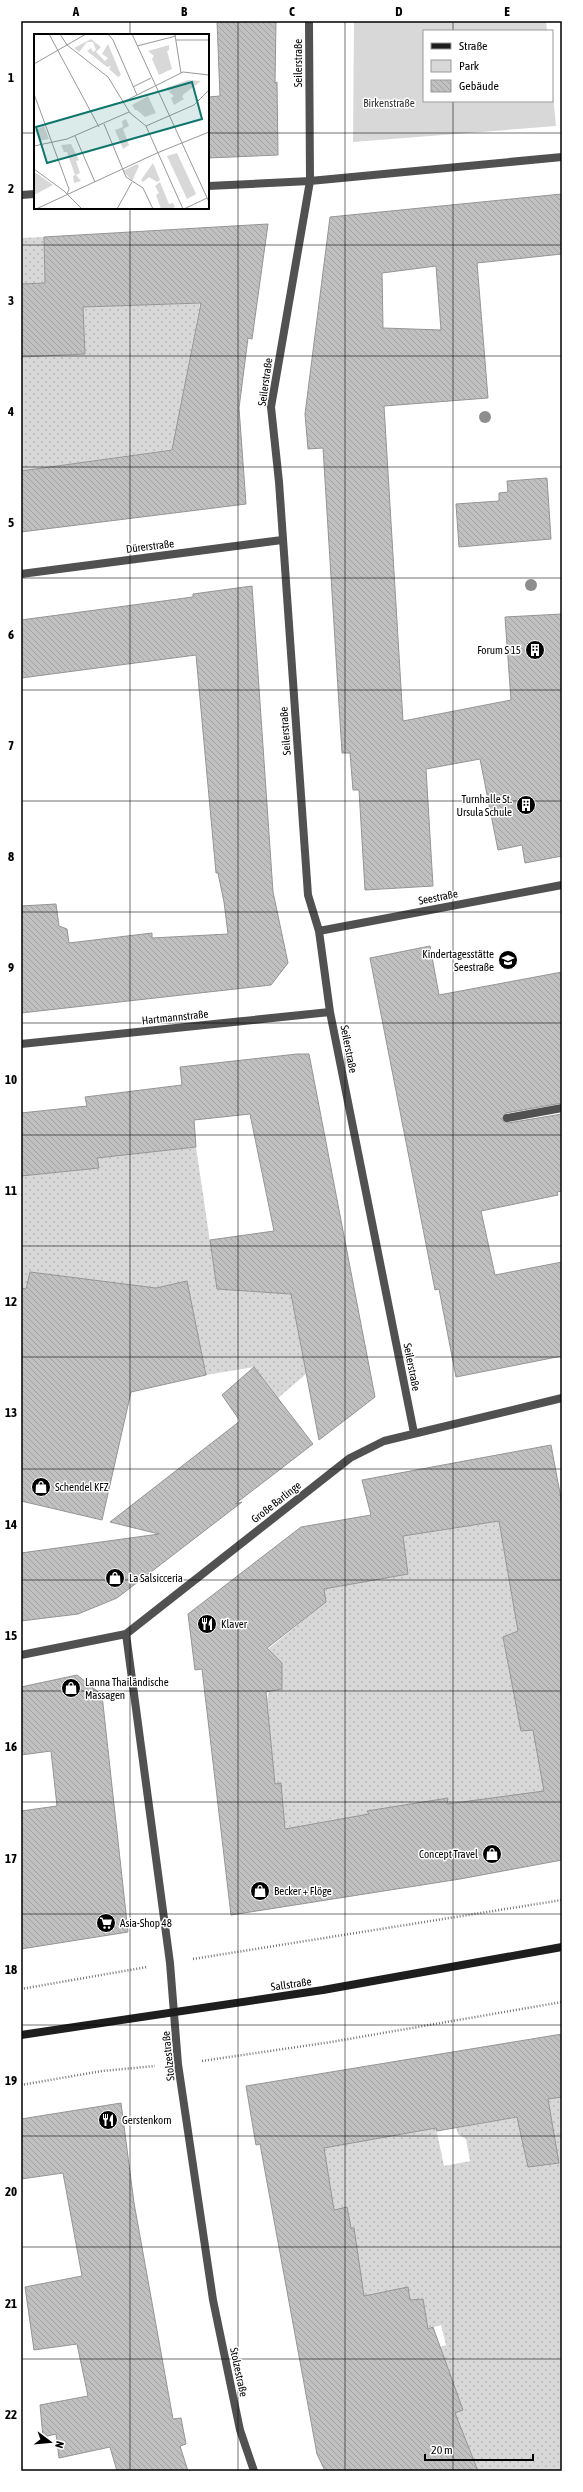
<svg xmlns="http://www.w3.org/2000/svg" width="583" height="2492" font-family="'Asap Condensed',sans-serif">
	<defs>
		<pattern id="garden-dots" width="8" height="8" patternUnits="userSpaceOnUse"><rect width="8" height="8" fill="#d8d8d8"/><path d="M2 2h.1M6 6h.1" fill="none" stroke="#b8b8b8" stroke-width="1.8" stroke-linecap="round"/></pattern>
		<pattern id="building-back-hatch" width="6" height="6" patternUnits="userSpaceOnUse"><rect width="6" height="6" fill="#c0c0c0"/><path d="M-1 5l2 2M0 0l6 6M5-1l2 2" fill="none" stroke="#a3a3a3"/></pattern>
	</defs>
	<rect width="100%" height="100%" fill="#fff"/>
	<path fill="#d8d8d8" d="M354,21H546L547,31H424V101H552V84L556,126L353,142Z"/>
	<path fill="url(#garden-dots)" d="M44,237L45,283L21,284V238Z
		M211,303L200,304L181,404V448L21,471V357L85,354L83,307Z
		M196,1147L217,1289L297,1294L293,1302L302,1354L313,1368L278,1398L254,1367L206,1375L187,1281L156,1288L30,1272L26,1289L21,1288V1176L99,1168L97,1158Z
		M499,1521L518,1631L503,1637L521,1731L533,1730L541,1773L562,1796L527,1794L447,1804V1798L368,1811L369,1814L301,1826L276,1838L284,1814L281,1783L275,1784L267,1700L269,1691L282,1688V1663L268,1649L326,1602L324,1589L408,1574L403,1536Z
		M562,2097V2471H478L454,2413L463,2409L437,2348L446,2345L441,2325L415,2333L426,2318L423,2299L410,2300L408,2288L371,2294L373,2307L358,2310L354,2228H351L347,2207L334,2210L322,2134L351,2143L436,2128L444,2166L470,2161L466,2139L458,2134L456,2128L525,2116L520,2130L528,2166L559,2163L548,2099Z"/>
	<path fill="url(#building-back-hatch)" stroke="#959595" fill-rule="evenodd" d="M217,21H276L275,83L277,82L278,155L208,158V97L220,96Z
		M562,194V254L477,263L488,398L384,406L403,721L511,700L505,617L562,614V856L525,863L522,845L498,850L480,759L426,769L433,886L365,890L359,790H353L350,753H342L323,448L308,449L305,414L330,217ZM436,266L441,330L383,328L382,273Z
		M268,224L252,339L248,338L239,408L246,504L21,532V471L172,450L201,303L83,307L85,354L21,357V284L45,283L44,237Z
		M547,478L551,539L459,547L456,504L499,501V493L508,492L507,481Z
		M252,586L273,892L288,963L271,985L21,1013V906L56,904L59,926L67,929L69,943L152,933V938L228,934L224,902L218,873H216L196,655L21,678V620L193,597V594Z
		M430,946L439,995L562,972V1103L506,1113L502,1119L508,1123L562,1114V1191L557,1192L558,1195L481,1211L495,1275L562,1262V1356L456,1377L439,1289L435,1290L370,958Z
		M297,1054H309L375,1397L319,1440L291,1294L217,1289L210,1240L274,1231L250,1114L194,1120L196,1147L97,1158L99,1168L21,1176V1113L87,1106L85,1097L182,1085L180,1067Z
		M30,1272L156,1288L187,1281L206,1375L131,1392L102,1520L21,1501V1288L26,1289Z
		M254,1367L313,1444L235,1504L242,1502L117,1598L78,1614L21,1621V1553L159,1534L110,1522L240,1421L222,1395Z
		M551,1445L562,1504V1860L460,1879L231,1915L202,1669L195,1670L188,1614L301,1527L371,1515L362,1480ZM499,1521L518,1631L503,1637L521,1731L533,1730L544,1791L447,1804L448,1798L367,1811L369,1814L285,1829L281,1783L275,1784L266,1692L282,1689V1663L267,1648L326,1602L324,1589L408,1574L403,1536Z
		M77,1675L102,1695L128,1932L21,1949V1811L57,1806L51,1751L21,1755V1687Z
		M562,2034V2097L548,2099L559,2163L528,2167L517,2117L437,2131L436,2128L324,2148L334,2210L347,2207L351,2228H354L364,2296L408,2287L410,2300L423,2299L428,2329L433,2327L463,2410L455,2413L478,2471H325L317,2454L260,2144L256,2145L246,2086Z
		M121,2103L134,2203L173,2419L181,2418L186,2444L180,2446L188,2471H117L110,2447L59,2458L56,2434L43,2437L40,2405L88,2396L77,2344L34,2350L25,2287L82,2276L63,2173L21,2179V2119Z"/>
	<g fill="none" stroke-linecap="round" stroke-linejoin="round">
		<path stroke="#737373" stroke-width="2.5" stroke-dasharray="1 2" stroke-linecap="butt" d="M193,1959L562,1900
			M21,1989L147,1967
			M202,2061L331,2042L562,2002
			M21,2085L102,2071L155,2066"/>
		<path stroke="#515151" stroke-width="8" d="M507,1118L562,1108"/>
		<path stroke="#515151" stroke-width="8" d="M309,21L310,181L271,407L279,482L308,895L319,931L330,1012L414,1433
			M208,186L310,181L562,157
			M21,195L35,194
			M21,574L282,540
			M319,931L562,885
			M21,1044L330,1012
			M126,1634L170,1963L178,2064L213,2300L240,2430L254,2471
			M21,1655L126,1634L350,1458L384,1441L562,1398"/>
		<path stroke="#1e1e1e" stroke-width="8" d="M21,2035L323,1990L562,1947"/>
	</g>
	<g fill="#8d8d8d">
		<circle cx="485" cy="417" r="6"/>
		<circle cx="531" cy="585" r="6"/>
	</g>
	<path fill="none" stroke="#000" stroke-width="1" stroke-opacity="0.55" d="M130,21V35M238,21V2471M345,21V2471M453,21V31M453,101V2471M21,133H35M208,133H562M130,208V2471M21,245H562M21,356H562M21,467H562M21,578H562M21,690H562M21,801H562M21,912H562M21,1023H562M21,1135H562M21,1246H562M21,1357H562M21,1469H562M21,1580H562M21,1691H562M21,1802H562M21,1914H562M21,2025H562M21,2136H562M21,2247H562M21,2359H562"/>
	<defs>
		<g id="building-disc" transform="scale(1)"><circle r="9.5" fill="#000" stroke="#fff"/><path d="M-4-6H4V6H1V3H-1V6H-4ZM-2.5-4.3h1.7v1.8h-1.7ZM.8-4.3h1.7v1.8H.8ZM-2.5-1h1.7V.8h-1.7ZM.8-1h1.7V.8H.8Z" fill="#fff"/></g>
		<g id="school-disc" transform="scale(1)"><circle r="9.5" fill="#000" stroke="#fff"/><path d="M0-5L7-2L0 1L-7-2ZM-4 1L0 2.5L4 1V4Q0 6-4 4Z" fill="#fff"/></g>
		<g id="shop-disc" transform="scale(1)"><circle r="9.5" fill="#000" stroke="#fff"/><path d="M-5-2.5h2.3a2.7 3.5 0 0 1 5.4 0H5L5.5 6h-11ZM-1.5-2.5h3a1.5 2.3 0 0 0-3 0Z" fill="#fff"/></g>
		<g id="restaurant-disc" transform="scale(1)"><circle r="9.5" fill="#000" stroke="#fff"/><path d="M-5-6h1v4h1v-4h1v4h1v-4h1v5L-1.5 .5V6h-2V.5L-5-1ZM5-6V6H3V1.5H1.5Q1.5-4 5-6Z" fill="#fff"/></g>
		<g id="supermarket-disc" transform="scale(1)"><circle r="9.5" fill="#000" stroke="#fff"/><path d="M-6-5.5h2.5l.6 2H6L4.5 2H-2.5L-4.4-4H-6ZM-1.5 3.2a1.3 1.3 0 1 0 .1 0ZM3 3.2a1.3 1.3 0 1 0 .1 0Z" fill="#fff"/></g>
	</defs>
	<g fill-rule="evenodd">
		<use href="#building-disc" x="535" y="650"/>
		<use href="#building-disc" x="526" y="805"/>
		<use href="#school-disc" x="508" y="960"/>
		<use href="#shop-disc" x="41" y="1487"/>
		<use href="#shop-disc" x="115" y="1578"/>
		<use href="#restaurant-disc" x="207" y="1624"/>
		<use href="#shop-disc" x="71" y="1688"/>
		<use href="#shop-disc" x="492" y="1854"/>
		<use href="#shop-disc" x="260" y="1891"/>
		<use href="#supermarket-disc" x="106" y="1923"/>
		<use href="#restaurant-disc" x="108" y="2120"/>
	</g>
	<g text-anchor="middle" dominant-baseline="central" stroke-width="3" stroke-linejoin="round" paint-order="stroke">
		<g font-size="11" fill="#000" stroke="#fff">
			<text transform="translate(298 63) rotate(-90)">Seilerstraße</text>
			<text transform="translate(265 382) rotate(-82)">Seilerstraße</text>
			<text transform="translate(150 546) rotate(-7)">Dürerstraße</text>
			<text transform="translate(285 731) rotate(-94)">Seilerstraße</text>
			<text transform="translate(438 897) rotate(-11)">Seestraße</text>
			<text transform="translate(175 1017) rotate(-6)">Hartmannstraße</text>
			<text transform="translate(349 1049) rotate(79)">Seilerstraße</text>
			<text transform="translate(412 1367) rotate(79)">Seilerstraße</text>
			<text transform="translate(276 1502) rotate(-38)">Große Barlinge</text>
			<text transform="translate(291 1984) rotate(-8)">Sallstraße</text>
			<text transform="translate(168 2056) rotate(-96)">Stolzestraße</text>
			<text transform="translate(239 2372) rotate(78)">Stolzestraße</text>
		</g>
		<g font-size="11" fill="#2f2f2f" stroke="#fff">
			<text x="389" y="103">Birkenstraße</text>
		</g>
		<g font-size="11" fill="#000" stroke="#fff" text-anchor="start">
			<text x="521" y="650" text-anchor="end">Forum S 15</text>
			<text x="512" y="799" text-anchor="end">Turnhalle St.<tspan x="512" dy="13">Ursula Schule</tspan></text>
			<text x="494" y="954" text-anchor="end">Kindertagesstätte<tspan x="494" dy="13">Seestraße</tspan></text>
			<text x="55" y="1487">Schendel KFZ</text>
			<text x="129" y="1578">La Salsicceria</text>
			<text x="221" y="1624">Klaver</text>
			<text x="85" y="1682">Lanna Thailändische<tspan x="85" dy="13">Massagen</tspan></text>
			<text x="478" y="1854" text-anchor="end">Concept Travel</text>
			<text x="274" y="1891">Becker + Flöge</text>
			<text x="120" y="1923">Asia-Shop 48</text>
			<text x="122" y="2120">Gerstenkorn</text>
		</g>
	</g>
	<g transform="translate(34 34)">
		<rect width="175" height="175" fill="#fff"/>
		<path d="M10,92L15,105L5,107L1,96ZM103,130L105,132L98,147L89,137Z" fill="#d8d8d8"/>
		<path d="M57,5L67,13L62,18L71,27L74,24L68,20L74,10L87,41L84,43L75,35L77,32L73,33L53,17L57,14L59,18L62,16L59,8H53L45,18L40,14ZM135,11V16L133,17L138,35L125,41L118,25L120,22L114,17ZM154,46L167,47L150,60L148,63L150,65L140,71L137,64L140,62L135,58L138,56L134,57L132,54ZM114,62L122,79L111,83L103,76H101L98,71ZM92,85L95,92L89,95L95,111L89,115L81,96L89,93L88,87ZM37,110L45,126L42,127L46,139L42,141L47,147L40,149L39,142L41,141L33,118H30L27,111ZM143,119L162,160L153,165L133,122ZM119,129L126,146L123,148L115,143L109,148L107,146ZM0,138L5,141L19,151L0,161ZM126,148L135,170L139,169L141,173L136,175H127L122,161L125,159L121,152Z" fill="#d8d8d8"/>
		<path fill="none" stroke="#999" stroke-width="1" d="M15,0L65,93M26,0L33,11L74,43L96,79L112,92L149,175M74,0L79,6L103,61M98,0L175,168M141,1L147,39M142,6H175M103,12L142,2M0,30L52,0M99,53L117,44M0,60L35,155L33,160M89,68L149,38L175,41M70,90L92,143L109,154L119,175M112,92L160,71L175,56M41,102L61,148M0,112L33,105L95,78M0,135L30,157L48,175M2,175L123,119L175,98M83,175L98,148M150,175L173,164"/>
		<path fill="#0f766e" fill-opacity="0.15" stroke="#0f766e" stroke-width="2" d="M158,48L168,85L13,129L2,93Z"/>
		<rect width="175" height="175" fill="none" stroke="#000" stroke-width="2"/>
	</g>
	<rect width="583" height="2492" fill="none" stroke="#ffffff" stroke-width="44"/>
	<rect x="423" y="30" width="130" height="72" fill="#ffffff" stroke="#999999"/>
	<rect x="431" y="43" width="20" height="6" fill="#1e1e1e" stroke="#999999"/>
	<text x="459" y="50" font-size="12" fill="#000000">Straße</text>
	<rect x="431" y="60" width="20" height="12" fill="#d8d8d8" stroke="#999999"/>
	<text x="459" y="70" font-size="12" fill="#000000">Park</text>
	<rect x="431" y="80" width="20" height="12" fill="url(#building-back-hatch)" stroke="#999999"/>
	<text x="459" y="90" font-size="12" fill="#000000">Gebäude</text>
	<g transform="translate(50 2442) rotate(106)" stroke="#ffffff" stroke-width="3" paint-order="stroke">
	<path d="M0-3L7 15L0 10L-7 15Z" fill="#000000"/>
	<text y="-6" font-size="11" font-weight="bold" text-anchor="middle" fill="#000000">N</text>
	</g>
	<path d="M425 2454v6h108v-6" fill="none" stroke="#000000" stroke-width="2"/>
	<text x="431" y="2454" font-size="12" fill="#000000" stroke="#ffffff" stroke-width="3" paint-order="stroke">20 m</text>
	<rect x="22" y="22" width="539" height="2448" fill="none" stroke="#000" stroke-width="1.5"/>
	<g font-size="13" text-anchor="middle" font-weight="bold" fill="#000">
		<text x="76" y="16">A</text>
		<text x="184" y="16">B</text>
		<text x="292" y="16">C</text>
		<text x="399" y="16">D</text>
		<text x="507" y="16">E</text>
		<text x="11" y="82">1</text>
		<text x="11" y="193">2</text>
		<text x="11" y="305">3</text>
		<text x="11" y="416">4</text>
		<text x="11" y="527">5</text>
		<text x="11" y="639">6</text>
		<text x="11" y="750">7</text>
		<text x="11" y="861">8</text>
		<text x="11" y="972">9</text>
		<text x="11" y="1084">10</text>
		<text x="11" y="1195">11</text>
		<text x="11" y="1306">12</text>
		<text x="11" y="1417">13</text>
		<text x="11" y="1529">14</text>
		<text x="11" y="1640">15</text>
		<text x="11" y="1751">16</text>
		<text x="11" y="1863">17</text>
		<text x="11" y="1974">18</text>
		<text x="11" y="2085">19</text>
		<text x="11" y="2196">20</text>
		<text x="11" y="2308">21</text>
		<text x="11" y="2419">22</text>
	</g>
</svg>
